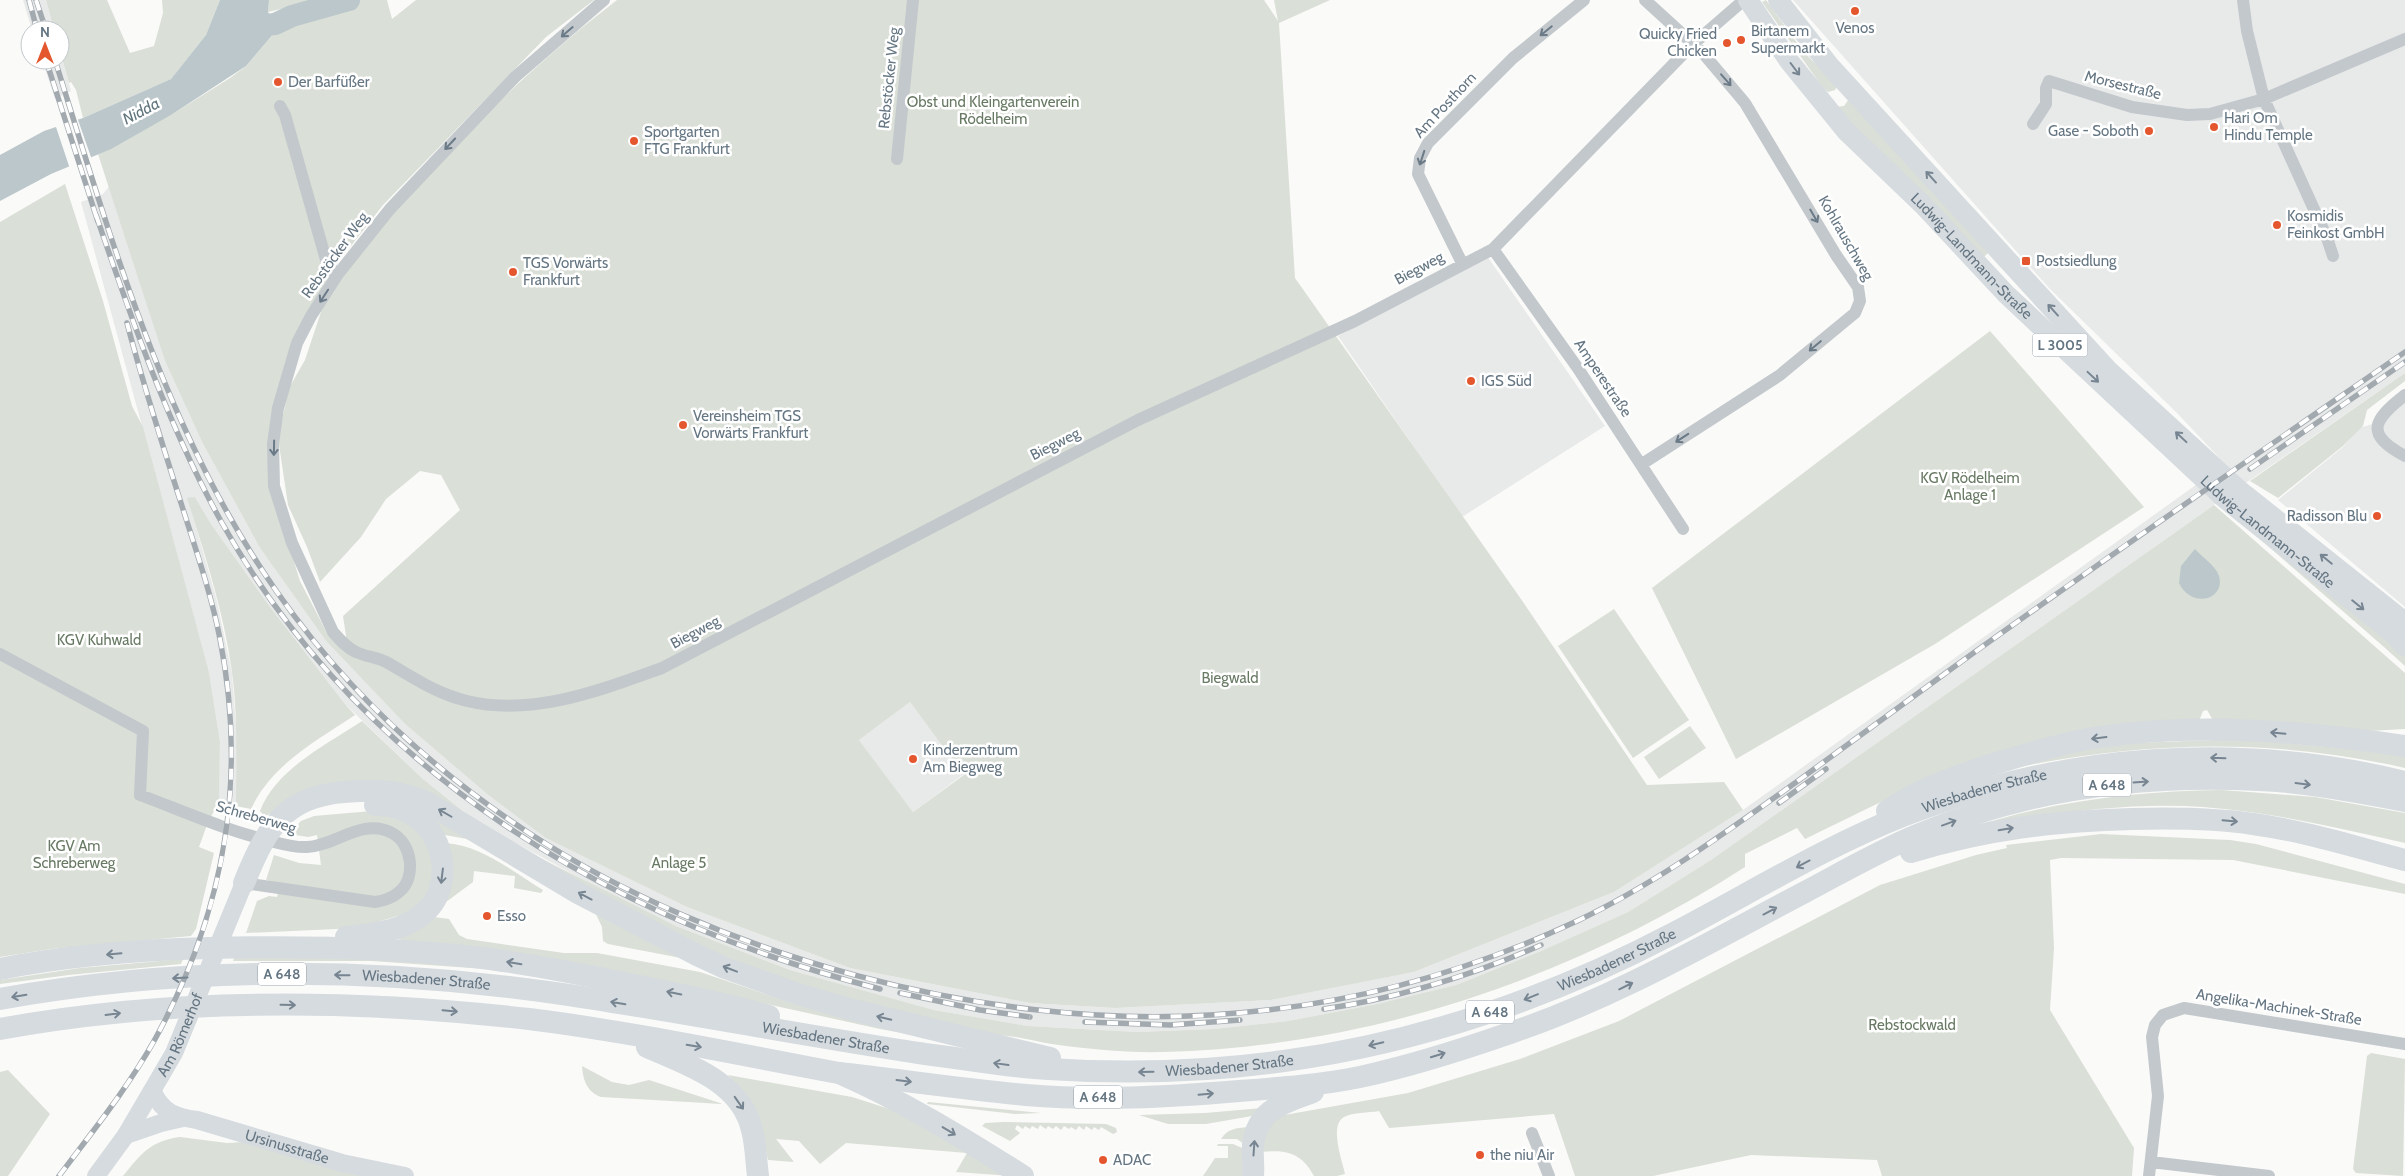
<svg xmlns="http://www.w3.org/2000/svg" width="2405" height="1176" font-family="Cabin,sans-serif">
	<rect width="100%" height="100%" fill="#fafaf8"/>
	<path fill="#e8e9e9" d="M23,0H46L54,30H32Z
		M1793,0H2405V373L2214,505L1711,860L1628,912L1541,951L1456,985L1377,1004L1288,1021L1214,1029L1137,1032L1028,1026L934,1010L790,970L676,926L602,890L505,837L464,812L423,779L345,704L270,607L211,524L195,497L188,499L216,597L232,673L237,739L236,806L219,802L220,742L209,672L81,202L103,194L110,185L165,361L202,442L260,548L326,641L405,724L487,794L547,838L687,907L850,968L1030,1003L1115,1008L1271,1000L1414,972L1614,892L1743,810L2225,464L2178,414L2049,288Z
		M60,51L71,91L55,99L42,60H60Z
		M1487,256L1605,426L1462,517L1338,336Z
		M2405,395V607L2278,500L2343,447L2360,428L2378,422Z
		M910,702L964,774L913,812L859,740Z"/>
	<path fill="#dadfd7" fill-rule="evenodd" d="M46,0H107L130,53L154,46L163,13L162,0H220L206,35L171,79L83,118L76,90L71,82L69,83L60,51V30H54Z
		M269,0H319L268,12Z
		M349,0H387L392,19L416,0H594L546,37L383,205L336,265L281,382L269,434L274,497L300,581L327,633L349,655L343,616L460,510L441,475L420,471L386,499L361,537L320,582L307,547L288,505L278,438L289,388L305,360L323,306L330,293C411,185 510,82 617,0H1264L1278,21L1274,0H1330L1279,23L1295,278L1521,599L1647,785L1724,782L1743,810L1614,892L1414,972L1271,1000L1115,1008L1030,1003L850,968L687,907L546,838L487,794L405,724L326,641L260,548L202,442L165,361L98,154L171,115L230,78L246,66L274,33ZM910,702L964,775L913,812L859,740Z
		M1766,0L1803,51L1837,86L1835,90L1828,92L1823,88L1762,2Z
		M1851,96L1988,253L1983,258L1835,107L1844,106Z
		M65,184L103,301L132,406L143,427L209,672L220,742L219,802L208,822L199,847L214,853L196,929L191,936L51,949L0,957V222Z
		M1990,331L2144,507L1935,644L1736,759L1652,588Z
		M2405,373V381L2367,410L2363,426L2343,446L2278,498L2250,481Z
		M195,497L211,524L270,607L345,704L355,715C315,742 272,764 251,809L236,806C236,762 238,716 232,672C224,613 205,555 187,498Z
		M2214,505L2405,673V729L2368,731L2214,722L2207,710L2203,711L2199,721L1889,798L1805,839L1797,828L1745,854V867C1572,978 1370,1047 1163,1052C1127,1053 1088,1049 1052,1044C1031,1041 1011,1034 989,1035L813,993L662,930L425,794L277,808L265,817L260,811C276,769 326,745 362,721L423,779L464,812L530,853L676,926L790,970L934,1010L1028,1026L1137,1032L1214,1029L1288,1021L1377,1004L1456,985L1541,951L1628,912L1711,860Z
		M2231,514L2405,653V666L2384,647Z
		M1614,609L1689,720L1633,758L1558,646Z
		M1690,726L1706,748L1659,779L1644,757Z
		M2242,739L2405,754V768C2269,737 2140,741 2004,770L2108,744Z
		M2222,790L2315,797L2405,813V843C2338,828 2272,812 2203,807C2124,802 2047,814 1970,828C2052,801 2136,791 2222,790Z
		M406,801L467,839L445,835L439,831Z
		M372,811L414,823L438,865L420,909L358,928L246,933L257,901L269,896L277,897L280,884L266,880L274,855L299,863L321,865L317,835L308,837L289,834L301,821L314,816Z
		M2101,834L2230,840L2256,844L2405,884V894L2233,860L2061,858L2050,860L2054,948L2050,1010L2134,1148L2132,1176H1882L1877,1160L1751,1155L1653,1176H1575L1554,1114L1389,1128L1379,1111C1368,1113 1353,1112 1344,1117C1329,1125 1342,1160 1345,1174L1337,1176H1314C1302,1153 1286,1149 1262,1152L1263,1132L1279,1116L1408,1093L1520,1059L1619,1021L1880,885L1976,855L2007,848L2006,845Z
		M445,843C481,845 513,872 543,890L541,893L514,888L515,876L474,871L473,882L442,905Z
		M595,912L681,958L608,944L603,941L602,927Z
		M434,917L449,919L459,935L467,939L564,953H597L700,972L795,1004L951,1042L880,1029L676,984L390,938Z
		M235,956L388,957L485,969L372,961H233Z
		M183,959L181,964L69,975L0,984V980L80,968Z
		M2371,1053L2405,1059L2403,1176L2356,1173L2353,1169L2367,1056Z
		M582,1066L612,1082L629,1085L649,1080L723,1104L601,1097C587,1092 583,1080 582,1066Z
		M8,1070L50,1114L8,1176H0V1072Z
		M728,1075L852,1097L902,1113L1012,1176L956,1172L967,1153L846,1143L820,1164L799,1141L776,1139L794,1162L768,1160C761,1126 752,1101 728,1075Z
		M928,1102L1041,1113L1015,1114L927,1104Z
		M1262,1108L1252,1116L1206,1124H1168L1139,1115L1205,1113Z
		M1004,1122L1106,1124L1116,1128L1117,1132L1113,1134L1101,1127L1099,1130L1094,1127L1092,1130L1086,1126L1084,1130L1079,1126L1076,1130L1071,1127L1069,1129L1064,1126L1061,1130L1056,1126L1053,1129L1048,1126L1046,1129L1040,1125L1038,1129L1032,1126L1030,1129L1025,1126L1023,1129L1017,1125L1015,1129L1020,1133L1010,1141L982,1126L985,1123Z
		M1248,1127L1244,1144L1237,1139H1221C1227,1129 1236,1128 1248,1127Z
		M180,1137L227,1143L244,1142L368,1176H123C141,1154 150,1141 180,1137Z
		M1218,1144H1233L1242,1148L1243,1176H1203L1215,1158H1228V1146H1217Z"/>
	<path fill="#bbc7cb" d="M220,0H269L268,12L275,24L274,33L246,66L171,115L111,149L51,174L0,201V155L44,131L83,118L171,79L206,35Z
		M2195,549C2202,557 2216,566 2219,576C2226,599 2192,610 2179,583L2181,566Z"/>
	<path fill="#fafaf8" d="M77,117L92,160L70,169L55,124Z"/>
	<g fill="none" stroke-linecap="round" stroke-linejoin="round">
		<path stroke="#bbc7cb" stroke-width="22" d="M244,27L275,24L292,16L349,0"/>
		<path stroke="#c3c8cc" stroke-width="12" d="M604,0L515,77L390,209L338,274L311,316L297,343L278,408L273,444L274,486L292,543L333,632C340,640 347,648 356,652C366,657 378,657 388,663C414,678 437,694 467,701C533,717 601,690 662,668L1138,420L1355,321L1493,249L1692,45L1744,0
			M2243,0L2247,31L2264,99L2327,238L2333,256
			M280,106L285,115L328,267L338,274
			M2033,124L2046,104V88L2049,81L2132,107L2187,115L2210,114L2264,99L2405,39
			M897,159L913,0
			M1493,249L1577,367L1683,529
			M1462,263L1418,174L1420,158L1428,143L1513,58L1584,0
			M2405,395C2373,420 2364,434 2405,456
			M1642,464L1780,375L1855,313L1860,301L1858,287L1836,255L1745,103L1702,52L1645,0
			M0,654L143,731L140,795C183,811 225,830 270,841C282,844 295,848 307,847C335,846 363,817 392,833C412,843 417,878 399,892C392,898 383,901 375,902L244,883
			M1532,1133L1549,1176
			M2151,1162L2269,1176
			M2149,1176L2158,1096L2152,1037L2155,1025L2163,1015L2184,1008L2405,1044"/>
		<g stroke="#d6dbdf" stroke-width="18">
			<path id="s1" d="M153,1092C163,1113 176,1117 197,1120L342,1163L405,1176"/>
			<path d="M126,1135L161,1123L183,1118"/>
			<path id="s2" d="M96,1176L126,1135L174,1053L244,883"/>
		</g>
		<g stroke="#d6dbdf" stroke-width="20">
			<path id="s3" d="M1748,0L1789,61L1846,131L1923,205L2006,294L2224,498L2405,643"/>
			<path d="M1778,0L1829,65L2109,371L2238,489L2405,622"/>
		</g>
		<g stroke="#d6dbdf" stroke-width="22">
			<path d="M2399,638L2405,645"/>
			<path d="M1887,811C1918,789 1955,777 1990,765C2024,755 2058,744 2093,738C2195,722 2302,731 2405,746"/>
			<path d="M1911,852C1986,829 2055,821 2132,819C2173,818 2213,818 2253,824C2305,831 2355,847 2405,860"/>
			<path d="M244,883C269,821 288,793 359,791C383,790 403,792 426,802L578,893L697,955L725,968L795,993L849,1009L1050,1058"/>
			<path d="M346,937C373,934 403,932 425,912C435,904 440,891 442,879C447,837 416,804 375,805"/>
			<path d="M0,969C69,955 139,950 209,948C298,946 386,947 474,957C525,963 575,973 624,983C673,993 721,1002 769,1016"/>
			<path id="s4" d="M0,999C187,965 382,967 569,995C688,1013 806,1036 925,1054C966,1059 1007,1067 1048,1069C1127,1074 1206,1072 1284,1061C1419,1043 1552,997 1672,934C1749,894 1824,847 1905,815C2065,754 2238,741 2405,782"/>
			<path d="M0,1029C174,997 353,999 529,1019C633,1032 736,1054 839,1073C903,1101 963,1138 1023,1176"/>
			<path d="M647,1047C687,1065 741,1081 752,1130C756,1145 756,1161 758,1176"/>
			<path d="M839,1073C901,1080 963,1089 1026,1095C1096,1101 1168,1097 1239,1091C1279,1088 1321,1085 1360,1077C1411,1066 1461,1050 1510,1033C1614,998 1708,943 1805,892C1841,873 1877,852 1915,836C2023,790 2142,774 2259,780C2308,782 2357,792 2405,801"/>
			<path d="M1253,1176C1254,1166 1252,1155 1253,1145C1257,1109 1284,1103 1313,1092"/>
		</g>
		<g stroke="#a2aab0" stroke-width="5.5">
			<path id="rail" d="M29,0L37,30
				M36,0L46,30
				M46,60L98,222
				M55,60C112,242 166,434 277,592C344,688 431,769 529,833C717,956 986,1029 1210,1015C1337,1008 1462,975 1577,921C1655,884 1725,833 1795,783C1844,747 1894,711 1943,675C2095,565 2250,459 2405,352
				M96,215C132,320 168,426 222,523C361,771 610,920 880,989
				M2250,469L2405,362
				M1779,803L1826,769
				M900,993L980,1010L1030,1017
				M1324,1009C1398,998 1473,975 1541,945
				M1085,1022L1170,1025L1240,1020
				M59,1176C92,1132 127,1089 154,1041C224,914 248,782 220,639C211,593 195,547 181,503C162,443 143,384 127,323"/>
		</g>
		<use href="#rail" stroke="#fff" stroke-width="4" stroke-dasharray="11" stroke-linecap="butt"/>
	</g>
	<defs><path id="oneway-shaft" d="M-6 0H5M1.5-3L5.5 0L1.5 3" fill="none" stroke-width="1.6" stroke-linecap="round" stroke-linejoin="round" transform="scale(1.25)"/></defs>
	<g stroke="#6a7a87">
		<use href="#oneway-shaft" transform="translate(1546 31) rotate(141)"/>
		<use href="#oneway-shaft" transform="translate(567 32) rotate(139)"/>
		<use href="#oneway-shaft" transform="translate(1726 80) rotate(49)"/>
		<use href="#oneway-shaft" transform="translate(450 144) rotate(133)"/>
		<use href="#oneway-shaft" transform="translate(1422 158) rotate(108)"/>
		<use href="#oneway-shaft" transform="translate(1814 216) rotate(60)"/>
		<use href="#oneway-shaft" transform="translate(324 296) rotate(123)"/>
		<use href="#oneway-shaft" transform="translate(1815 346) rotate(140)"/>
		<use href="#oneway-shaft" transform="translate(1682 438) rotate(147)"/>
		<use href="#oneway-shaft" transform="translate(274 448) rotate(91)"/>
	</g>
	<g stroke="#768591">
		<use href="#oneway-shaft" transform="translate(1795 69) rotate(53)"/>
		<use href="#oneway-shaft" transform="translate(1931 177) rotate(-132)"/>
		<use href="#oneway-shaft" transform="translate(2053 310) rotate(-132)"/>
		<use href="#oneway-shaft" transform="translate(2093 377) rotate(43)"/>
		<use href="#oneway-shaft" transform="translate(2181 437) rotate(-137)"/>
		<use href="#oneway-shaft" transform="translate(2326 559) rotate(-141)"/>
		<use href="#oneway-shaft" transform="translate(2358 605) rotate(39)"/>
		<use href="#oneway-shaft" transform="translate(2278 733) rotate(-175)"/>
		<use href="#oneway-shaft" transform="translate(2099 738) rotate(173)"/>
		<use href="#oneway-shaft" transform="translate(2218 758) rotate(-178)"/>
		<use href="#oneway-shaft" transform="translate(2141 782) rotate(-4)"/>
		<use href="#oneway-shaft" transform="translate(2303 784) rotate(7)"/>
		<use href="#oneway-shaft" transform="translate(445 813) rotate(-150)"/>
		<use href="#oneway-shaft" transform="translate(2230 821) rotate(5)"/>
		<use href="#oneway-shaft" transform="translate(1949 823) rotate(-20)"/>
		<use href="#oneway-shaft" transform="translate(2006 829) rotate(-10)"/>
		<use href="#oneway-shaft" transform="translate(1803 864) rotate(152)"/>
		<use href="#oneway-shaft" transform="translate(442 876) rotate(97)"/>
		<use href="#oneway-shaft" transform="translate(585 896) rotate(-152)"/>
		<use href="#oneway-shaft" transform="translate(1770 911) rotate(-28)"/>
		<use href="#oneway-shaft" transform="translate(114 954) rotate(175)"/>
		<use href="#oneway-shaft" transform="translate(514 963) rotate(-171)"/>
		<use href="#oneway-shaft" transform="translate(730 969) rotate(-159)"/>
		<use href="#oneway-shaft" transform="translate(342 975) rotate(-179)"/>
		<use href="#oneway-shaft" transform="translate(180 978) rotate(177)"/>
		<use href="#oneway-shaft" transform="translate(1626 986) rotate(-26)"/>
		<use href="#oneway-shaft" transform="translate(674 993) rotate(-169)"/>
		<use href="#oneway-shaft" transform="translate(19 996) rotate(171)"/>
		<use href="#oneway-shaft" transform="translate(1531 997) rotate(158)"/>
		<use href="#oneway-shaft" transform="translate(618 1003) rotate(-170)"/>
		<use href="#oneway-shaft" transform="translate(288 1005) rotate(1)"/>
		<use href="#oneway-shaft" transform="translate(450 1011) rotate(5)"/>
		<use href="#oneway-shaft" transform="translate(113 1014) rotate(-7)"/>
		<use href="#oneway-shaft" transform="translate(884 1018) rotate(-166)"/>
		<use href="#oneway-shaft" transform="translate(1376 1044) rotate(167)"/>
		<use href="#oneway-shaft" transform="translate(694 1046) rotate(10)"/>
		<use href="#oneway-shaft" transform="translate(1438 1055) rotate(-17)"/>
		<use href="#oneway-shaft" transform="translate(1001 1064) rotate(-172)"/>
		<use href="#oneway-shaft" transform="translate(1146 1072) rotate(179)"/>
		<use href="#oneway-shaft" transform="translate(904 1081) rotate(7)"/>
		<use href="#oneway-shaft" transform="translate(1206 1094) rotate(-5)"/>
		<use href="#oneway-shaft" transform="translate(739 1103) rotate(55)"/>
		<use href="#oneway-shaft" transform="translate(949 1131) rotate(31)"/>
		<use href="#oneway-shaft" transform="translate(1254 1148) rotate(-86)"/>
	</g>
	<g fill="#e4572e" stroke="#fff" stroke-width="2">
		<circle cx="1855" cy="11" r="5"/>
		<circle cx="1741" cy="40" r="5"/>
		<circle cx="1727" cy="43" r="5"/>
		<circle cx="278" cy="82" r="5"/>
		<circle cx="2214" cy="127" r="5"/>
		<circle cx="2149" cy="131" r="5"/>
		<circle cx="634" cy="141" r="5"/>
		<circle cx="2277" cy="225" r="5"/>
		<rect x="2021" y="256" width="10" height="10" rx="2.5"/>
		<circle cx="513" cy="272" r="5"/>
		<circle cx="1471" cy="381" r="5"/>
		<circle cx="683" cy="425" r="5"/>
		<circle cx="2377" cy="516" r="5"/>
		<circle cx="913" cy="759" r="5"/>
		<circle cx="487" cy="916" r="5"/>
		<circle cx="1480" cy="1155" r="5"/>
		<circle cx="1103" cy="1160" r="5"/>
	</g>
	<g text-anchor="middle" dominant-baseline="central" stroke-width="5" stroke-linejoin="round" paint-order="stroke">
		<g fill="#fff" stroke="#939fa8" stroke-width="1">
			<rect x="2032.5" y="333.5" width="55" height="23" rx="4"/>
			<rect x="2083" y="773.5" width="48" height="23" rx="4"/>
			<rect x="258" y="962.5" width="48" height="23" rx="4"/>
			<rect x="1466" y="1000.5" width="48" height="23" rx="4"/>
			<rect x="1074" y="1085.5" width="48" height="23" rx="4"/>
		</g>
		<g font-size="14" font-weight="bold" fill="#657683">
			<text x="2060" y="345">L 3005</text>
			<text x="2107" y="785">A 648</text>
			<text x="282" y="974">A 648</text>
			<text x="1490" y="1012">A 648</text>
			<text x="1098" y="1097">A 648</text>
		</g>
		<g font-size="15" fill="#657683" stroke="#fff" text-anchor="start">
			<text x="1855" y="28" text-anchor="middle">Venos</text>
			<text x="1751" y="31">Birtanem<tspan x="1751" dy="17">Supermarkt</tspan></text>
			<text x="1717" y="34" text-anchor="end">Quicky Fried<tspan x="1717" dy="17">Chicken</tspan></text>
			<text x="288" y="82">Der Barfüßer</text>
			<text x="2224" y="118">Hari Om<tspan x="2224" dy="17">Hindu Temple</tspan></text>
			<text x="2139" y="131" text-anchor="end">Gase - Soboth</text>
			<text x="644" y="132">Sportgarten<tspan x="644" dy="17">FTG Frankfurt</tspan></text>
			<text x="2287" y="216">Kosmidis<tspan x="2287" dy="17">Feinkost GmbH</tspan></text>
			<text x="2036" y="261">Postsiedlung</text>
			<text x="523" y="263">TGS Vorwärts<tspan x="523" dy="17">Frankfurt</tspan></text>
			<text x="1481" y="381">IGS Süd</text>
			<text x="693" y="416">Vereinsheim TGS<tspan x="693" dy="17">Vorwärts Frankfurt</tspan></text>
			<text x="2367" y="516" text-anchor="end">Radisson Blu</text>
			<text x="923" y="750">Kinderzentrum<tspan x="923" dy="17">Am Biegweg</tspan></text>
			<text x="497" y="916">Esso</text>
			<text x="1490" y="1155">the niu Air</text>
			<text x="1113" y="1160">ADAC</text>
		</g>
		<g font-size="15" fill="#657683" stroke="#fff">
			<text transform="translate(889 78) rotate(-84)">Rebstöcker Weg</text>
			<text transform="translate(2123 85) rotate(14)">Morsestraße</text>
			<text transform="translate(1445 105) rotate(-47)">Am Posthorn</text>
			<text transform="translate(1846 238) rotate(60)">Kohlrauschweg</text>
			<text transform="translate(335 255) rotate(-54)">Rebstöcker Weg</text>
			<text stroke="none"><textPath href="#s3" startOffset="341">Ludwig-Landmann-Straße</textPath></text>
			<text transform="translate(1419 268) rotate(-28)">Biegweg</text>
			<text transform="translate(1603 378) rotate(56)">Amperestraße</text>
			<text transform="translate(1055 444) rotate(-27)">Biegweg</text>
			<text stroke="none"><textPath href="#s3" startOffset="746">Ludwig-Landmann-Straße</textPath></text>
			<text transform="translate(695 632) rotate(-28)">Biegweg</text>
			<text stroke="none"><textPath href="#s4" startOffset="2048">Wiesbadener Straße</textPath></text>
			<text transform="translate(256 817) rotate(16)">Schreberweg</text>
			<text stroke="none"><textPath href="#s4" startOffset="1642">Wiesbadener Straße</textPath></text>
			<text stroke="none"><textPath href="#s4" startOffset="428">Wiesbadener Straße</textPath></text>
			<text transform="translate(2279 1007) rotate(9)">Angelika-Machinek-Straße</text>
			<text stroke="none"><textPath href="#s2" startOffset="165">Am Römerhof</textPath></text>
			<text stroke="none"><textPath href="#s4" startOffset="832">Wiesbadener Straße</textPath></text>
			<text stroke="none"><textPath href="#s4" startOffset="1238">Wiesbadener Straße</textPath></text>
			<text stroke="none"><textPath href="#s1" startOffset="149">Ursinusstraße</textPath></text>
		</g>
		<g font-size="15" fill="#687a64" stroke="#fff">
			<text x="993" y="102">Obst und Kleingartenverein<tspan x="993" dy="17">Rödelheim</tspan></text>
			<text x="1970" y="478">KGV Rödelheim<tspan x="1970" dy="17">Anlage 1</tspan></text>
			<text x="99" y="640">KGV Kuhwald</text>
			<text x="1230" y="678">Biegwald</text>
			<text x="74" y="846">KGV Am<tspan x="74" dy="17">Schreberweg</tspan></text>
			<text x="679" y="863">Anlage 5</text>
			<text x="1912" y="1025">Rebstockwald</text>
		</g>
		<g font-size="16" font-style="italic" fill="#60757c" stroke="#fff">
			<text transform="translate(141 111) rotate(-28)">Nidda</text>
		</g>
	</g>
	<g transform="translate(45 45)"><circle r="24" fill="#ffffff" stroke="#c1c8cd"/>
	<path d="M0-4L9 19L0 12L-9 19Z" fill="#e4572e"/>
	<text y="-8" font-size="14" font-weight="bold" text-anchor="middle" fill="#657683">N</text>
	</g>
</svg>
